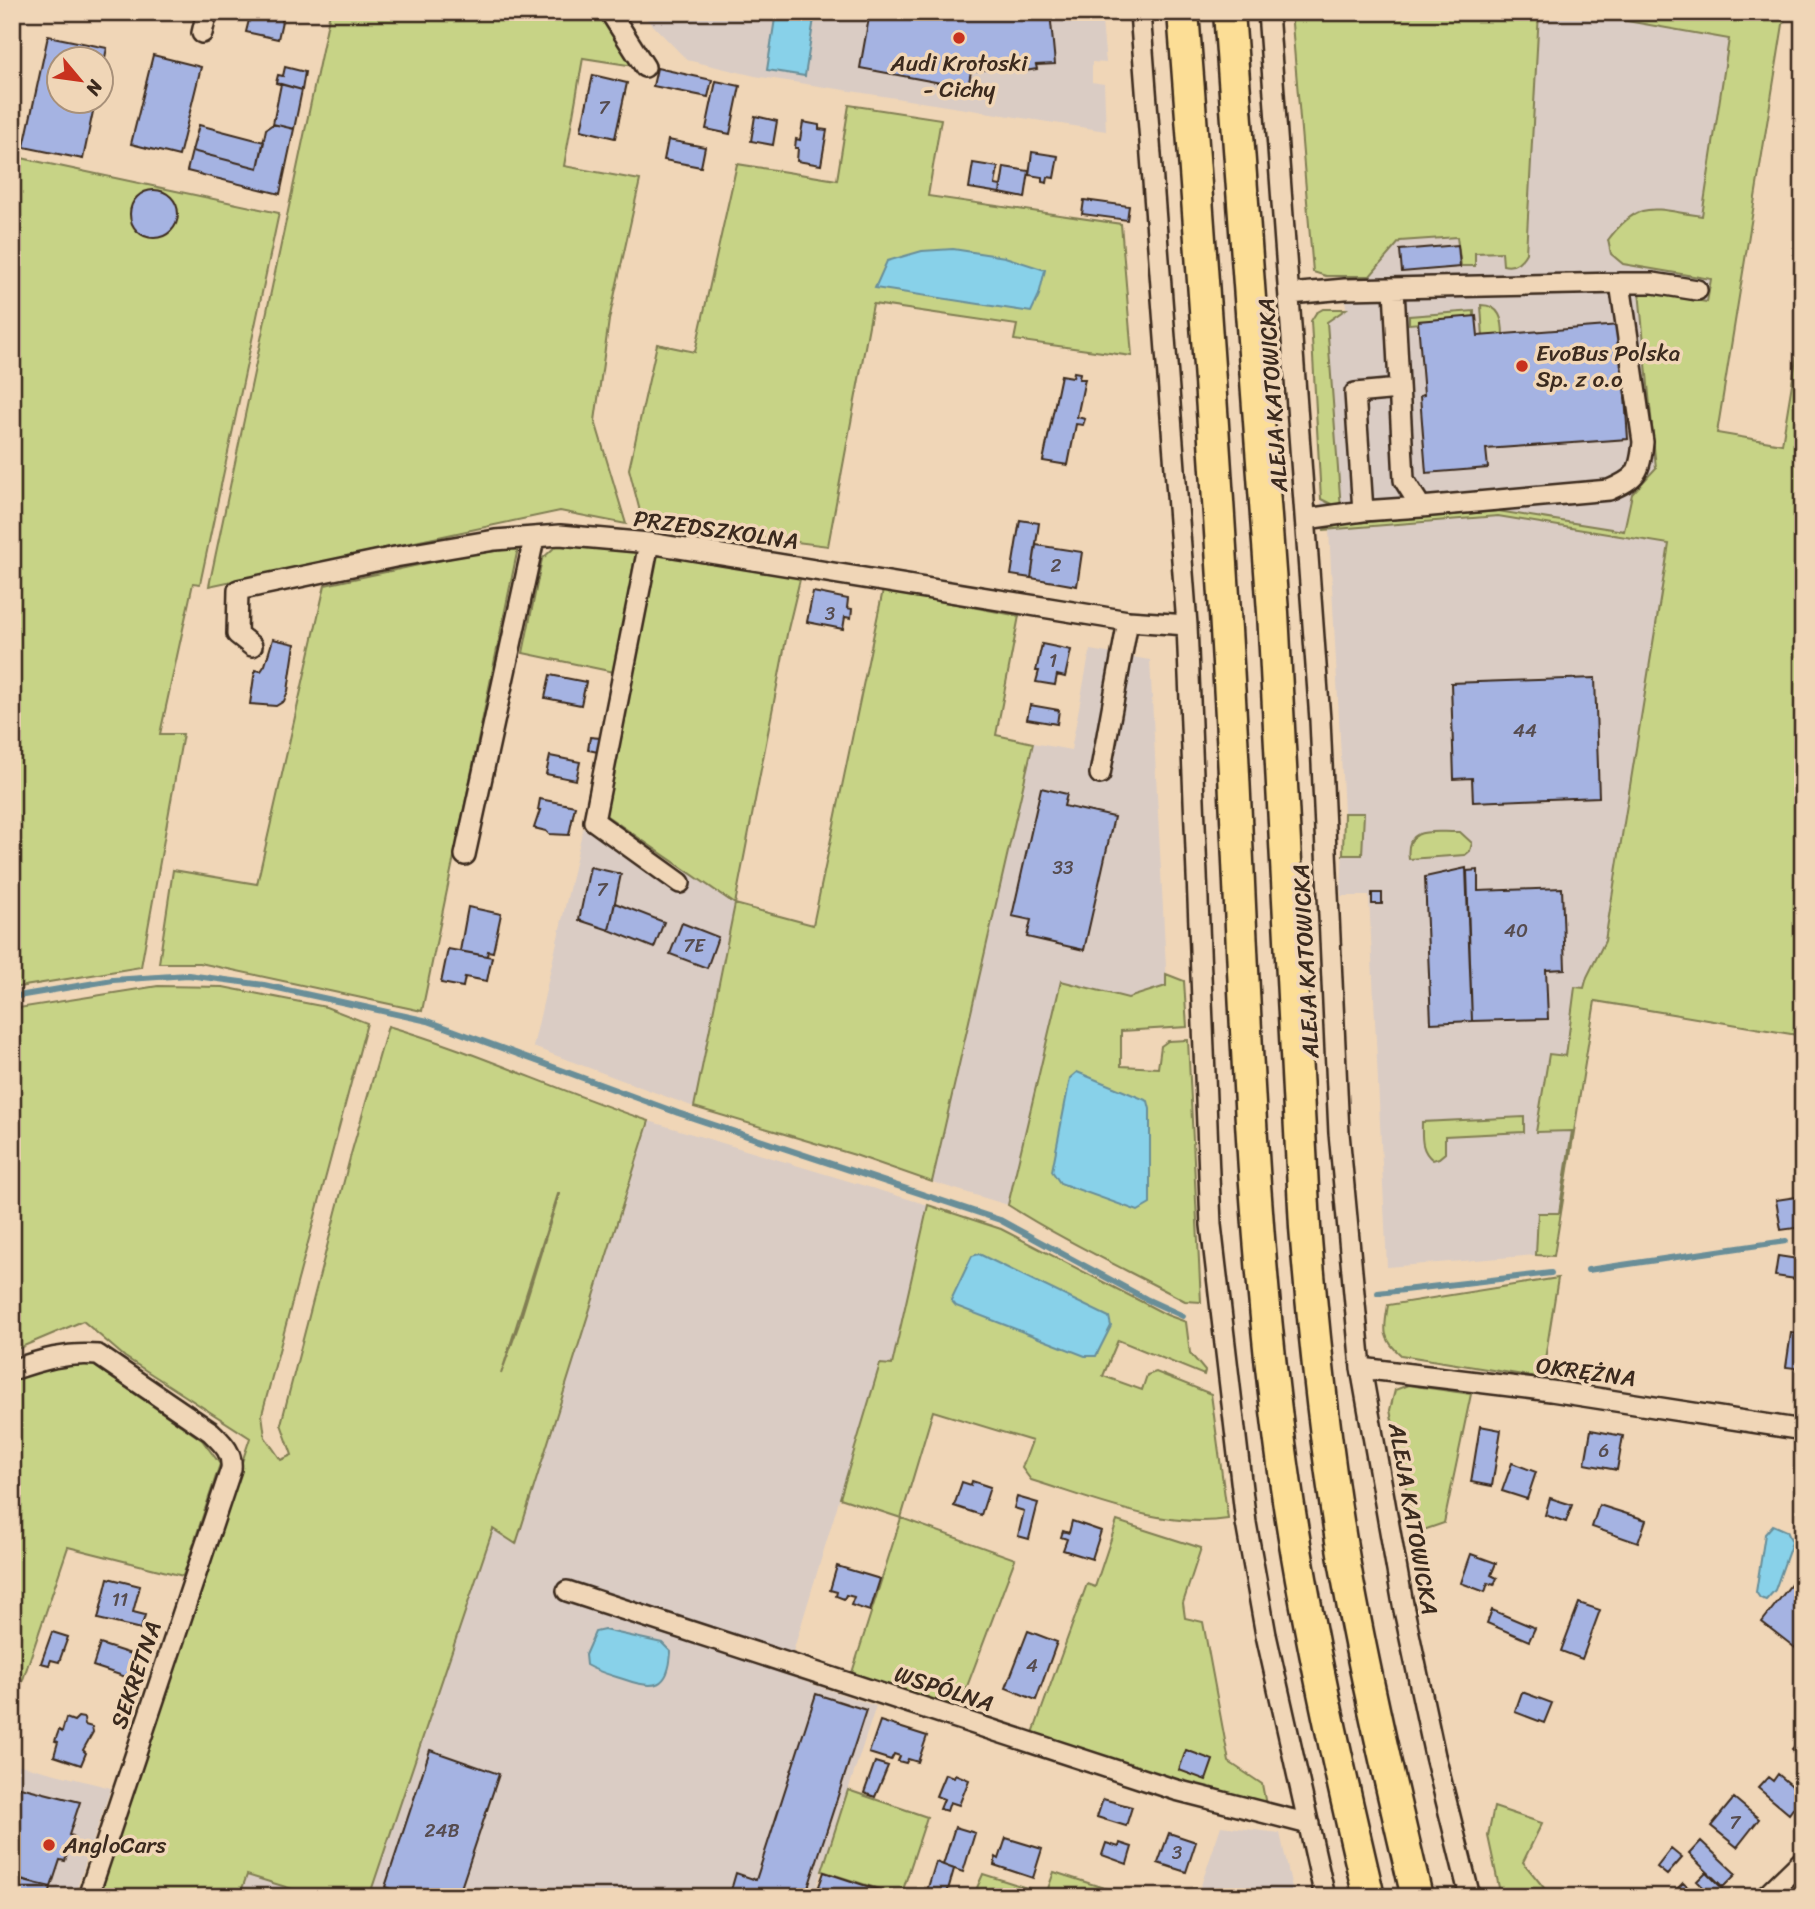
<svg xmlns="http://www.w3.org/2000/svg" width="1815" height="1909" font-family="Sriracha,sans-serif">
	<rect width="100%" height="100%" fill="#f0d6b7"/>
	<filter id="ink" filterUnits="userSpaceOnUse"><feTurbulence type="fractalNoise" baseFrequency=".0143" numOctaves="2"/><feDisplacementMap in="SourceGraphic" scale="14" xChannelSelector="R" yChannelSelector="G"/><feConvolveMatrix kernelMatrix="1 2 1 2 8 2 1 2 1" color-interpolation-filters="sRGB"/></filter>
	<g filter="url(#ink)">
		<path fill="#daccc4" d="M640,12H1101L1106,63L1092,62V82L1104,84L1106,131L755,76L687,60Z
			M1523,12H1754L1554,1256L1536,1255L1387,1267L1369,896H1341L1344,813L1329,530H1323L1312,332L1346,309L1342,246Z
			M1090,650L1150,660L1167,986L1128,998L1061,981L1008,1205L932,1182L1033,743L1071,750Z
			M583,828L675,890L684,868L735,904L694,1107L533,1047Z
			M649,1121L928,1205L892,1366L880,1365L786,1675L876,1706L813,1897H369L493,1528L516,1544Z
			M12,1763L111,1788L74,1897H12Z
			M1221,1826L1280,1833L1294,1897H1197Z
			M247,1875L318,1897H239Z"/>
		<path fill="#c7d386" stroke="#817e52" stroke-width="2" fill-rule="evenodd" d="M330,12H602L634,66L583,58L564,166L640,180L609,320L595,421L626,524L560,511L209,586Z
			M1291,12H1539L1526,253C1521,262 1514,268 1503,265L1502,252L1475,253V266H1461L1457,237L1400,241L1370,276H1326L1313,272Z
			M1576,12H1785L1717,433L1782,444L1803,317V1036L1595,1001L1554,1256L1536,1255L1538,1213H1559L1572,1131L1536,1132L1549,1054L1566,1056L1575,987L1584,988L1587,977L1605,941L1669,544L1498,516L1323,530L1342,524L1498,511L1624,531L1632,494L1656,468L1639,291L1707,302L1711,279L1623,264L1611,254L1608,240C1640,197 1655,210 1702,216L1729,39Z
			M849,105L941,119L928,196L1121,224L1132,356L1014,340L1017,325L873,304L828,546L643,523L629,469L657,344L695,352L737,164L837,180Z
			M12,156L279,213L200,584L193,583L160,734H183L141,967L12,988Z
			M1481,305C1500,305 1503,320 1503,336L1483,337Z
			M1323,309H1346L1327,322L1341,509L1321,499L1311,321L1316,313Z
			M1474,311V319L1409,324V316Z
			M574,543L636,552L614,672L523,653L542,559L556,546Z
			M518,548L422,1011L200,963H159L173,870L257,884L325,585L470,554Z
			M663,553L801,575L788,629L735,904L813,925L883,590L1019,616L996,735L1033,743L932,1182L855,1155L694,1107L735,904L604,814L653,560Z
			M1344,813H1364L1362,855H1343Z
			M1460,832L1472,843L1470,851L1465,855L1409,859C1404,824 1435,833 1460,832Z
			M1166,974L1184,981L1187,1027L1121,1031V1066L1158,1068L1161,1046L1168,1041L1188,1040L1201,1302L1185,1301C1125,1269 1064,1241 1008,1205L1061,981L1128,998L1166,986Z
			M158,986L223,987L326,1007L367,1023L262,1414L265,1437L281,1460L292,1455L281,1424L351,1154L388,1026C477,1052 561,1092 649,1121L516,1544L493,1529L369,1897H318L247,1875L239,1897H97L250,1438L125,1357L83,1321L12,1351V1009ZM559,1194L519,1324L501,1374L558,1194Z
			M1524,1117V1132L1445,1136V1153L1439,1158L1433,1160C1420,1150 1422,1137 1422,1122Z
			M928,1205L1001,1229L1167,1315L1186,1322L1190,1353L1205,1371L1204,1375L1118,1340L1103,1376L1142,1390L1147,1375L1156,1372L1211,1394L1228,1519C1162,1529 1093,1499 1031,1480L1022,1468L1032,1441L933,1411L901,1518L1015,1559L957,1713L850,1679L901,1518L840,1498L880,1364L892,1365Z
			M1558,1278L1542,1378L1401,1355C1381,1338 1384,1329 1388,1305Z
			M90,1363L202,1440L220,1464L183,1576L68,1547L12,1712V1381L44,1369Z
			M1408,1385L1471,1394L1444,1523L1415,1533L1390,1410L1395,1390Z
			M1117,1521L1201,1548L1183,1603L1185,1618L1203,1622L1229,1762L1262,1784L1266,1805L1223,1797L1032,1736L1087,1584L1095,1587Z
			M848,1790L927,1817L901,1896L822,1871Z
			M1494,1807L1542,1823L1523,1862L1549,1894L1547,1897H1501L1488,1836Z
			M1054,1872L1132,1897H973L983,1874L1046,1894Z"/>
		<path fill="#88d1e9" stroke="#698e98" stroke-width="2" d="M776,12H815L805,76L767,70Z
			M953,249L1005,257L1045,270L1039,295L1031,312L875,288L887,261L922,251Z
			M1077,1072L1148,1101L1150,1109V1204L1138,1211L1060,1183L1052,1171L1070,1078Z
			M979,1254L1109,1317L1111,1326L1096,1356H1085L956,1306L951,1300L972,1256Z
			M1773,1525L1787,1531L1792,1542L1775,1590L1766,1600L1760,1598L1756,1592L1765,1534Z
			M604,1630L662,1643L671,1652C669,1689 654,1690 623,1679C610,1675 598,1672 586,1665L585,1655L595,1632Z"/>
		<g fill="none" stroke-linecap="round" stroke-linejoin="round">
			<path stroke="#698e98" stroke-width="6" d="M12,997L113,980L188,975L264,985L428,1021L678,1113L1000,1220L1146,1299L1183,1316
				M1588,1270L1786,1241
				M1378,1293L1551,1273"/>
		</g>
		<path fill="#a5b3e2" stroke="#3b2a1e" stroke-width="2" d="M251,12H284L278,39L246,32Z
			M870,12H1050L1055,64L1036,65L1037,69L1025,71V66L971,71L968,88L860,68Z
			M48,36L107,48L102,72V60H60V102H95L83,159L24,147Z
			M153,55L201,67L179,156L131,144Z
			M285,67L305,72L302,90L276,83L278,75L283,76Z
			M657,68L712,80L708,97L653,86Z
			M593,75L627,83L615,138L581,130Z
			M716,81L740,86L730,134L706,129Z
			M281,84L302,90L294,129L273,124Z
			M755,116L777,121L773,145L751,141Z
			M803,122L819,125V129L827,130L821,165L797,161L798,148H795L796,139L800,140Z
			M273,124L294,129L280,194L187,171L192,151L258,168L266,129Z
			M199,125L264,142L258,168L192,151Z
			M668,140L705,147L701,167L664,160Z
			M1032,152L1058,156L1054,178L1048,177L1047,183L1042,182V177L1029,175Z
			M973,163L998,167L995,185L1001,186L1000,193L969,188Z
			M1004,167L1029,171L1025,198L1000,193Z
			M130 214a24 24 0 1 1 48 0a24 24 0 1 1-48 0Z
			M1084,200L1129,206L1127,220L1082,214Z
			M1458,245L1460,267L1402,272L1400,250Z
			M1476,316L1478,336L1620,325L1628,439L1486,449L1488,468L1426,473L1420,396L1424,395L1418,321Z
			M1074,372L1080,373L1079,379H1085L1077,417L1085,419L1083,425L1076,424L1068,465L1043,461L1061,375L1073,377Z
			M1020,520L1039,523L1031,578L1011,575Z
			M1036,545L1082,552L1077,586L1031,578Z
			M813,592L848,599L847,608L852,609L851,618L845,617L843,629L807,622Z
			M273,639L295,644L288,691L284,701L276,706L250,704L255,670L261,671L265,665Z
			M1042,644L1071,650L1065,677L1057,675L1055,685L1036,682L1039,671H1036Z
			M550,675L586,682L581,705L545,698Z
			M1595,678L1599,797L1473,802L1472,778L1454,779L1451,683Z
			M1030,705L1059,710L1057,724L1027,719Z
			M590,737L600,738L598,752L588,750Z
			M550,756L580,762L576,780L546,774Z
			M1041,788L1067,794L1064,806L1114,817L1084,950L1027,937L1031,920L1012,916Z
			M540,799L575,806L569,835L549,834L546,831L534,828L540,810H538Z
			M590,867L621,874L609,930L579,920Z
			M1466,868L1472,1021L1431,1023L1425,877Z
			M1478,870V891L1562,888L1565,969L1546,970L1548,1019L1472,1021L1467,871Z
			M1372,893H1382V904H1372Z
			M615,903L664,922L654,948L609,930Z
			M468,907L501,914L493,952L488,951L487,956L460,951Z
			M682,923L718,937L707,968L670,954Z
			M448,949L492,957L487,981L465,977L463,987L441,983Z
			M1803,1196V1227L1781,1230L1776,1200Z
			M1778,1256L1798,1259L1796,1279L1775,1276Z
			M1791,1333L1803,1335V1333V1369L1786,1367Z
			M1480,1426L1501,1430L1492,1486L1471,1482Z
			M1591,1430L1623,1436L1617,1470L1585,1464Z
			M1512,1463L1536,1472L1527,1499L1502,1491Z
			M972,1481L990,1487L981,1515L954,1506L962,1482L971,1485Z
			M1017,1497L1038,1503L1029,1539L1018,1536L1024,1511L1014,1508Z
			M1550,1498L1572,1505L1566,1522L1545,1515Z
			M1599,1505L1646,1520L1638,1543L1592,1527Z
			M1072,1521L1101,1531L1092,1559L1063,1550L1067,1539L1061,1537L1063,1531L1069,1533Z
			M1471,1554L1496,1563L1491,1575L1497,1578L1494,1585L1488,1583L1485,1592L1461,1583Z
			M837,1566L880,1579L870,1611L851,1605L854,1597L846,1595L844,1599L836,1596L837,1592L830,1590Z
			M1803,1569L1802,1604L1803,1654L1762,1622Z
			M108,1578L140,1586L133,1612L145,1615L141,1629L98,1619Z
			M1579,1603L1600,1610L1582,1659L1561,1651Z
			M1492,1610L1535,1628L1529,1641L1487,1623Z
			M1028,1631L1057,1642L1036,1700L1006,1688Z
			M52,1632L68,1637L59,1662L51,1660L49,1665L41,1663Z
			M100,1644L137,1656L129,1678L93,1666Z
			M1522,1692L1552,1703L1544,1723L1515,1712Z
			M816,1694L866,1710L805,1897H729L736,1873L756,1880Z
			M78,1717L84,1718L85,1725L92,1727L93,1732L83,1750L86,1753L81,1765L54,1756L58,1742L55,1741L59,1730L62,1732L66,1718L74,1721Z
			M880,1721L927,1736L918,1762L908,1759L906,1763L898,1761L900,1756L894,1754L891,1760L869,1753Z
			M1802,1738H1803V1759L1792,1749Z
			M430,1750L499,1774L458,1897H413L385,1887Z
			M1186,1750L1213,1760L1206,1780L1179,1770Z
			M875,1762L888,1766L875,1797L864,1793Z
			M945,1774L954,1777L955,1774L969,1780L959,1805L950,1802L947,1811L940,1809L944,1799L936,1796Z
			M1778,1774L1803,1795L1789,1814L1758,1788L1768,1777L1773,1781Z
			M12,1785L80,1802L69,1835L73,1836L65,1861L60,1860L51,1887L12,1878Z
			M1734,1798L1759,1819L1737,1847L1711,1826Z
			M1103,1799L1132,1807L1126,1826L1097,1817Z
			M955,1827L975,1833L963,1872L943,1865Z
			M1169,1833L1196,1842L1186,1872L1158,1863Z
			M1006,1838L1042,1849L1033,1878L994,1865L996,1857L999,1859Z
			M1701,1841L1736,1874L1723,1887L1689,1854Z
			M1106,1843L1119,1847L1120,1843L1132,1847L1127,1864L1102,1855Z
			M1671,1849L1682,1858L1667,1875L1657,1867Z
			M936,1862L954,1869L946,1897H925Z
			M824,1872L888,1893L887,1897H831L817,1892Z
			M1706,1872L1730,1896L1675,1897L1672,1894L1683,1883L1694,1893L1702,1886L1697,1881Z
			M12,1878L51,1888L49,1897H12Z"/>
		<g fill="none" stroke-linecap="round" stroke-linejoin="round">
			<g stroke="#3b2a1e" stroke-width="24">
				<path id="minor" d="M610,12L645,67
					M1140,12L1187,625L1211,1225L1246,1523L1266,1635L1325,1897
					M1268,12L1320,720L1339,1133L1361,1368L1404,1610L1435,1756L1470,1897
					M202,33L207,12
					M1394,289L1404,480L1421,507L1609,490C1637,478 1640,473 1643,442L1620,283
					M1290,294L1345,289L1620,283H1653L1697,290
					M1363,511L1421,507
					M1306,519L1363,511L1355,393L1399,389
					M649,543L594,821L680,883
					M252,646L237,634L238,590L395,557L495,540L560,535L649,543L1128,621L1187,625
					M1100,774L1128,621
					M465,855L534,539
					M1361,1368L1551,1391L1803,1430
					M12,1370C41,1360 67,1352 98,1355L211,1432C222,1443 233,1452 231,1469L88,1897
					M567,1591L1176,1790L1309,1824
					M1765,1897L1803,1860"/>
			</g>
			<g stroke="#3b2a1e" stroke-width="35">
				<path id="highway" d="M1183,12C1202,259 1220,506 1233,754C1245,998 1251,1244 1286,1486C1306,1624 1337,1761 1369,1897
					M1229,12L1273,612L1305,1227C1314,1340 1326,1453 1345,1565C1365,1676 1391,1787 1417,1897"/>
			</g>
			<use href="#minor" stroke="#f0d6b7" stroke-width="19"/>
			<use href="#highway" stroke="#fcde96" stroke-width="30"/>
		</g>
	</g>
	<g fill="#c8321e" stroke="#f0d6b7" stroke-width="2.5">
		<circle cx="959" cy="38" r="7"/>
		<circle cx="1522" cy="366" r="7"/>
		<circle cx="49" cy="1845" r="7"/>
	</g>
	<g text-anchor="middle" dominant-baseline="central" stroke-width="7" stroke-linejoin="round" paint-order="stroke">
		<g font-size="19" fill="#564c4f">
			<text x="604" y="107">7</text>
			<text x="1056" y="565">2</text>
			<text x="830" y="613">3</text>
			<text x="1053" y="660">1</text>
			<text x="1525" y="730">44</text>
			<text x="1063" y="867">33</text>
			<text x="602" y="889">7</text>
			<text x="1516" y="930">40</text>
			<text x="694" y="945">7E</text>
			<text x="1604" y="1450">6</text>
			<text x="120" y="1599">11</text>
			<text x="1032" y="1665">4</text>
			<text x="1735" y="1822">7</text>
			<text x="442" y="1830">24B</text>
			<text x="1177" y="1852">3</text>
		</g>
		<g font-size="23" fill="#3b2a1e" stroke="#f0d6b7" text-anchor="start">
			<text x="959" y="63" text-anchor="middle">Audi Krotoski<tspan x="959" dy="26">- Cichy</tspan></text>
			<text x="1536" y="353">EvoBus Polska<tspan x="1536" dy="26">Sp. z o.o</tspan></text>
			<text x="63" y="1845">AngloCars</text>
		</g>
		<g font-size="23" fill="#3b2a1e" stroke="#f0d6b7">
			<text transform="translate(1273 395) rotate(-94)">ALEJA KATOWICKA</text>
			<text transform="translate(716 530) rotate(8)">PRZEDSZKOLNA</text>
			<text transform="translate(1306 961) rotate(-93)">ALEJA KATOWICKA</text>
			<text transform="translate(1586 1372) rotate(8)">OKRĘŻNA</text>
			<text transform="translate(1413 1519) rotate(80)">ALEJA KATOWICKA</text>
			<text transform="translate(136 1675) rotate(-71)">SEKRETNA</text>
			<text transform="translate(944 1689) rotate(18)">WSPÓLNA</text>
		</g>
	</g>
	<rect width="1815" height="1909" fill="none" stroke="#f0d6b7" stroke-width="42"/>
	<rect x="21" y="21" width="1773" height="1867" fill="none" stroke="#3b2a1e" stroke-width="2.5" filter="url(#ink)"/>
	<g transform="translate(80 80) rotate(119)"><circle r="33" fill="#f0d6b7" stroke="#a8917a" stroke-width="2"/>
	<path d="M0-5L12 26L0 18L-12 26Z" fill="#c8321e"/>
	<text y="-10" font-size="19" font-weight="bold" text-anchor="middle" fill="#3b2a1e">N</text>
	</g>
</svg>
